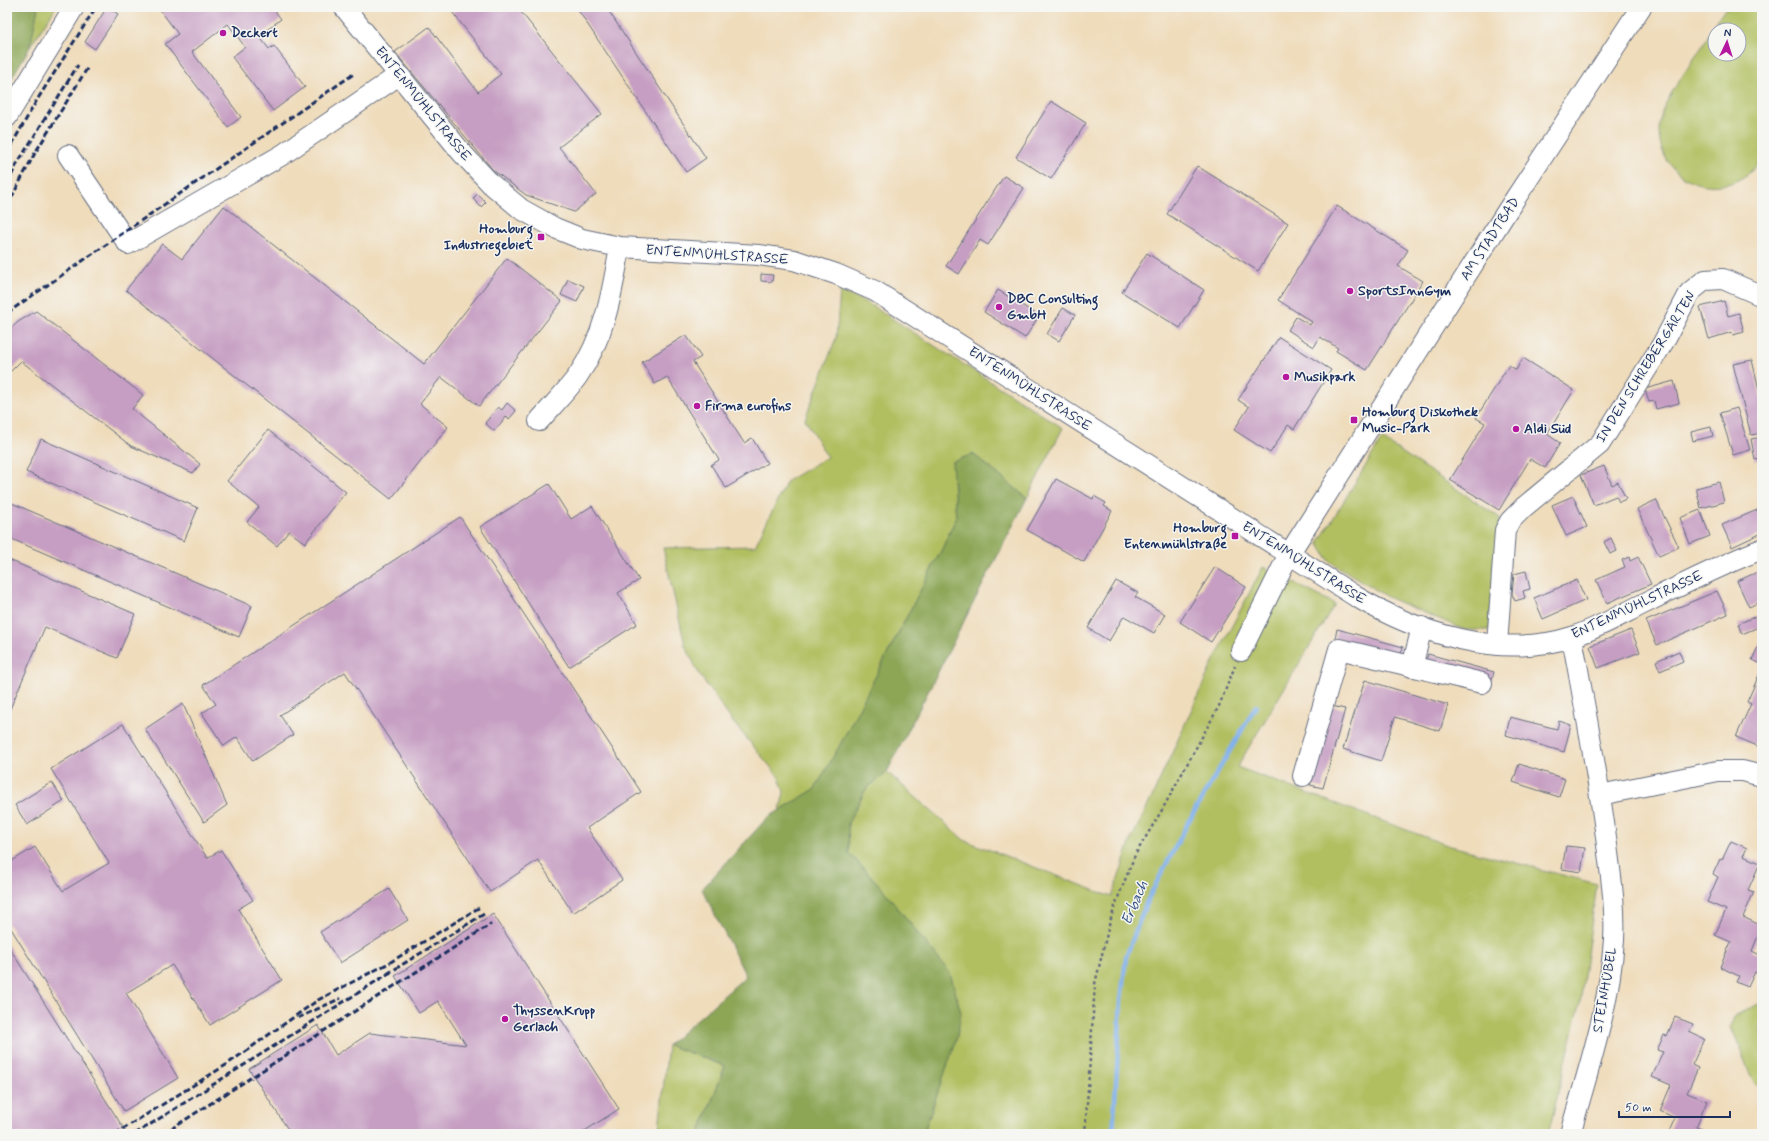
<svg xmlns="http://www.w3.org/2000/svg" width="1769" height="1141" font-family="Mynerve,sans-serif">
	<rect width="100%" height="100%" fill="#f6f6f2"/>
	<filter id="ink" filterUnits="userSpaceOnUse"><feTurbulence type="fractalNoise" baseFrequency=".025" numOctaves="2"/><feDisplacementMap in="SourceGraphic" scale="8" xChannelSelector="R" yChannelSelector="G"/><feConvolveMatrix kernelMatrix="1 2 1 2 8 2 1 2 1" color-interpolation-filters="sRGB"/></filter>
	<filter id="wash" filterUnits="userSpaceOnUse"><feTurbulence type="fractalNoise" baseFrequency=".012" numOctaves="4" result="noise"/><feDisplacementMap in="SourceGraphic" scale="16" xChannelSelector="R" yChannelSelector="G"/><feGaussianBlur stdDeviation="0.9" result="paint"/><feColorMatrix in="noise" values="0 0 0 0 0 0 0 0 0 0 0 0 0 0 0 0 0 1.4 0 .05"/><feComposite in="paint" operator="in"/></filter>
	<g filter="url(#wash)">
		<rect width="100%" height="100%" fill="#efdcbb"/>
		<path fill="#b1bf61" stroke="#667760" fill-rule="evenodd" d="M38,7H56L30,47Z
			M1727,7H1762V158C1732,206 1659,188 1659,130C1659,123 1661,114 1664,107C1674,86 1689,67 1701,48C1709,35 1717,18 1727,7ZM1715,30H1739V54H1715Z
			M840,291L866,302L1063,428L1027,498L973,454L953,480L956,518L942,549L840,745L815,789L780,810L784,792L779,777L732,721L699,674L685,645L663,548L755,546L787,481L827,457L805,419L836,338Z
			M1382,439L1500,518L1489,630H1465L1387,597L1329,561L1318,543Z
			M1263,567L1335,604L1237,767L1447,845L1597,884L1580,1004L1548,1134H923L956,1041L961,1013L950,973L881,887L849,853L848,823L866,789L887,772L964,840L1112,897L1131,840L1152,797L1214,660Z
			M1762,1002V1089L1755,1084L1749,1072L1731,1026L1734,1017Z
			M668,1045L725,1066L700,1132L701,1134H655L659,1128Z"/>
		<path fill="#8ca657" stroke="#546a5a" d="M7,7H38L30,47L7,86Z
			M973,454L1027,498L887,772L866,789L848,823L849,853L881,887L950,973L961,1013L956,1041L923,1134H701L700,1132L725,1066L668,1045L746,976L702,889L767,818L815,789L840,745L942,549L956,518L952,462Z"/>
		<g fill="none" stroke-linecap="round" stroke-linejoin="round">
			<path stroke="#80b0eb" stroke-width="4.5" d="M1113,1134L1121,1000L1126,957L1147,901L1190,819L1256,706"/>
		</g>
		<g id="blocks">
			<path fill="#c69ec3" d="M107,7L118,14L95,49L85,42Z
				M158,7H272L281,19L259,36L269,49L274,46L305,87L273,111L232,57L245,47L228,24L192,52L241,117L228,127L165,44L178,34Z
				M458,7H517L602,114L559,147L596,194L574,212L526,195L493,170L395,52L429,27L478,92L501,74L452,12Z
				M576,7H606L706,158L686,172Z
				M1051,101L1086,123L1051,179L1016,157Z
				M1197,166L1288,223L1258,271L1167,214Z
				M1004,176L1024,188L988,245L980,240L959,274L946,266Z
				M477,194L486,202L481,207L473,199Z
				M224,206L424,364L507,258L562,301L479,406L441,377L420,404L448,427L391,499L126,290L162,244L182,259Z
				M1337,206L1408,250L1398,266L1423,281L1367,370L1336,351L1338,348L1320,337L1314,347L1288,330L1296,317L1310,325L1312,322L1278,300Z
				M1147,253L1204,290L1180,328L1122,292Z
				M761,274L773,275L772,282L761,281Z
				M568,279L584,286L577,302L561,295Z
				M998,290L1039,316L1025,338L984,312Z
				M1724,301L1728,316L1739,313L1744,332L1733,335L1732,332L1709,339L1700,307Z
				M1063,308L1075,315L1059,341L1047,334Z
				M36,311L143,395L132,409L200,464L193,473L131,446L21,361L7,375V332L18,322Z
				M686,335L701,357L693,362L744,443L752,438L767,463L726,488L711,465L719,460L667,377L655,384L642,362Z
				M1279,337L1331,370L1294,429L1288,425L1270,453L1234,430L1249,407L1238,400Z
				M1523,358L1574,390L1547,434L1560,443L1545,468L1530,459L1499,510L1450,480L1485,423L1476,418L1509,365L1516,370Z
				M1752,360L1762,402V433L1751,435L1733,364Z
				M1674,381L1679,403L1656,409L1654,401L1649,402L1645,389Z
				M507,403L516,411L509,419L507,416L494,431L485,423L498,407L502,410Z
				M1737,408L1750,450L1733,455L1720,413Z
				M1711,427L1713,436L1693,441L1691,432Z
				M268,430L346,492L305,543L289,531L277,546L247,522L259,507L227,481Z
				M1762,437V459L1755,460L1751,439Z
				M41,439L198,508L184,541L26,472Z
				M1604,466L1612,485L1618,482L1626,499L1619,502L1616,496L1594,505L1581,475Z
				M1056,479L1093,499L1094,496L1106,503L1104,506L1112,511L1084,562L1027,530Z
				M1719,482L1724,502L1701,508L1696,488Z
				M549,484L571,519L592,506L639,580L618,593L637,624L569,667L480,527Z
				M1573,496L1587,527L1566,536L1552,505Z
				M1656,500L1679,547L1659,556L1637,509Z
				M7,501L252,606L239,637L7,537Z
				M1762,508V533L1732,547L1722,525Z
				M1700,510L1710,536L1690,544L1680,518Z
				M460,517L641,792L587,828L622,880L573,913L538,860L490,892L345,672L280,715L293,735L253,761L237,737L224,746L202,713L216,704L203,685Z
				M1611,538L1617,551L1610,554L1604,542Z
				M1629,557L1630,561L1638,557L1651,584L1607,603L1596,580L1625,567L1622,560Z
				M7,559L135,614L117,658L45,627L7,716Z
				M1215,567L1246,587L1211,642L1180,622Z
				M1762,570V601L1749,607L1737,581Z
				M1526,571L1530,589L1523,591L1525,598L1515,601L1512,594L1514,574Z
				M1577,580L1586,600L1543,619L1534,598Z
				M1116,581L1138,593L1135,597L1165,614L1154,633L1124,616L1109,641L1088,628Z
				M1717,591L1728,614L1657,645L1646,621Z
				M1756,616L1761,626L1742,634L1738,624Z
				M1337,629L1403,647L1400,657L1335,639Z
				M1631,630L1640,652L1598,668L1590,646Z
				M1762,638V664L1752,660Z
				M1679,651L1683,661L1660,671L1656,661Z
				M1428,654L1494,672L1491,682L1425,664Z
				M1762,668V748L1736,737L1751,704L1747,702Z
				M1365,680L1448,705L1440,731L1395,717L1381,761L1343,749Z
				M183,704L227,805L204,822L145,729Z
				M1331,706L1345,709L1323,788L1310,785Z
				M1510,717L1557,729L1559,721L1571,725L1564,752L1506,735Z
				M123,724L207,858L221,850L253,900L238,909L282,980L210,1025L172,965L126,993L178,1078L124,1111L7,922V864L35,847L63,891L109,863L51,769Z
				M1519,764L1565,779L1559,797L1513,782Z
				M52,782L64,801L27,825L15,805Z
				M1731,841L1747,848L1743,856L1760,863L1748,890L1754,892L1743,917L1762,926L1752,951L1762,956V962L1757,973L1755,972L1748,987L1736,982L1739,976L1720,967L1731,942L1715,935L1726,910L1707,902L1718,877L1713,874L1720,859L1722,860Z
				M1566,846L1585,848L1581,872L1562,869Z
				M389,889L408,920L340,963L320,932Z
				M493,914L619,1109L580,1134H291L249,1069L318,1025L336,1055L370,1033L466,1045L438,1001L419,1013L395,976Z
				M7,944L124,1129L127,1134H7Z
				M1675,1017L1693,1024L1689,1032L1704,1039L1692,1065L1698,1068L1687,1093L1707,1101L1696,1127L1709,1132L1708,1134H1668L1675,1118L1660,1111L1671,1085L1652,1077L1663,1052L1657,1050L1664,1035L1667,1036Z"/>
		</g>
	</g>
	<g filter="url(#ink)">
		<use href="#blocks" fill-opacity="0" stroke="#656c7f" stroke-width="1"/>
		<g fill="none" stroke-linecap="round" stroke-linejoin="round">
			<g stroke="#656c7f" stroke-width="22">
				<path id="minor" d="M344,7L462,153L491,184L521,209L555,228L582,239L620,247L759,255L794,260L836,274L875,291L1355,596C1417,633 1500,660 1572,637C1596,629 1619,616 1641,605C1681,585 1721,565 1762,549
					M7,117L74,7
					M68,155L128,244L282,155L399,75
					M539,421C552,406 566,392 577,377C605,337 612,293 620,247
					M1497,645L1505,530L1510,521L1524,507L1600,444L1663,343L1690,292L1705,280L1723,279L1762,296
					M1241,651L1289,554L1507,211L1641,7
					M1412,667L1422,627
					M1303,776L1339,649L1482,683
					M1600,795L1718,771H1742L1762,776
					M1570,1134C1588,1070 1610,1006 1614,939C1616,906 1610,870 1606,837C1597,770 1584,703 1572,637"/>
			</g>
			<path stroke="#656c7f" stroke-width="2.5" stroke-dasharray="3 3" stroke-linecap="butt" d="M1085,1134L1095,984L1109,925L1117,900L1135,855L1162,810L1219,706L1235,666"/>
			<use href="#minor" stroke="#fff" stroke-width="20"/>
			<path stroke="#1b2f5e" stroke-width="3" stroke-dasharray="6 3" stroke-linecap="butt" d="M7,153L37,100L96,7
				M7,184L17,164L78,65
				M7,206L35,153L88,67
				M7,313L355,73
				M387,974L484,914
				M298,1018L341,998
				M115,1134L226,1065L318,1000L389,963L480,907
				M135,1134L391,972
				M163,1134L491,924"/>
		</g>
	</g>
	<g fill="#b5179e" stroke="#f6f6f2" stroke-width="1.5">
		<circle cx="223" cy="33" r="4"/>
		<rect x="537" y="233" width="8" height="8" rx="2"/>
		<circle cx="1350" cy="291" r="4"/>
		<circle cx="999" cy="307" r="4"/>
		<circle cx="1286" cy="377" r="4"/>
		<circle cx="697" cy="406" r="4"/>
		<rect x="1350" y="416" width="8" height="8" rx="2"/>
		<circle cx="1516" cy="429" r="4"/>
		<rect x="1231" y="532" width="8" height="8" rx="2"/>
		<circle cx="505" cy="1019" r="4"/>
	</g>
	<g text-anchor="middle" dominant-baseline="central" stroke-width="3" stroke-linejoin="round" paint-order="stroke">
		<g font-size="14" font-weight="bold" fill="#1b2f5e" stroke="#f6f6f2" text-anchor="start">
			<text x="231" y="33">Deckert</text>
			<text x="533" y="229" text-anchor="end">Homburg<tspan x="533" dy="16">Industriegebiet</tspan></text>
			<text x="1358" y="291">SportsInnGym</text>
			<text x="1007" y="299">DBC Consulting<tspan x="1007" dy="16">GmbH</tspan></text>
			<text x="1294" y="377">Musikpark</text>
			<text x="705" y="406">Firma eurofins</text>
			<text x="1362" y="412">Homburg Diskothek<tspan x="1362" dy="16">Music-Park</tspan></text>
			<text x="1524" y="429">Aldi Süd</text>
			<text x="1227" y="528" text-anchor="end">Homburg<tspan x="1227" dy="16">Entenmühlstraße</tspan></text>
			<text x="513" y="1011">ThyssenKrupp<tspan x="513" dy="16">Gerlach</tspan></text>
		</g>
		<g font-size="14" fill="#1b2f5e" stroke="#f6f6f2">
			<text transform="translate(423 104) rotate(51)">ENTENMÜHLSTRASSE</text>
			<text transform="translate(1490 239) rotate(-57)">AM STADTBAD</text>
			<text transform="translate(717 255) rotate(4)">ENTENMÜHLSTRASSE</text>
			<text transform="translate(1646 367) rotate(-58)">IN DEN SCHREBERGÄRTEN</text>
			<text transform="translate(1030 389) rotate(33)">ENTENMÜHLSTRASSE</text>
			<text transform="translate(1304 563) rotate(32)">ENTENMÜHLSTRASSE</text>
			<text transform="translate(1637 605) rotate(-25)">ENTENMÜHLSTRASSE</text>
			<text transform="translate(1605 990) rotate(-80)">STEINHÜBEL</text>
		</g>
		<g font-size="15" font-style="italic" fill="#395688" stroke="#f6f6f2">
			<text transform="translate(1135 903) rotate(-67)">Erbach</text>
		</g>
	</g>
	<rect width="1769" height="1141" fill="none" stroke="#f6f6f2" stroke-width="24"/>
	<g transform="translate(1727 42) rotate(4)"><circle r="19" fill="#f6f6f2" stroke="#9ea6b7"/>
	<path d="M0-3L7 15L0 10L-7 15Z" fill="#b5179e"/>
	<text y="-6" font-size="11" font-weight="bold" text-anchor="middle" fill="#1b2f5e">N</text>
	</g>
	<path d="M1619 1111v6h111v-6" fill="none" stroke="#1b2f5e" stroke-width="2"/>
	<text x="1625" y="1111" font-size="12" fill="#1b2f5e" stroke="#f6f6f2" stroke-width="3" paint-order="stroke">50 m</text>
</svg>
